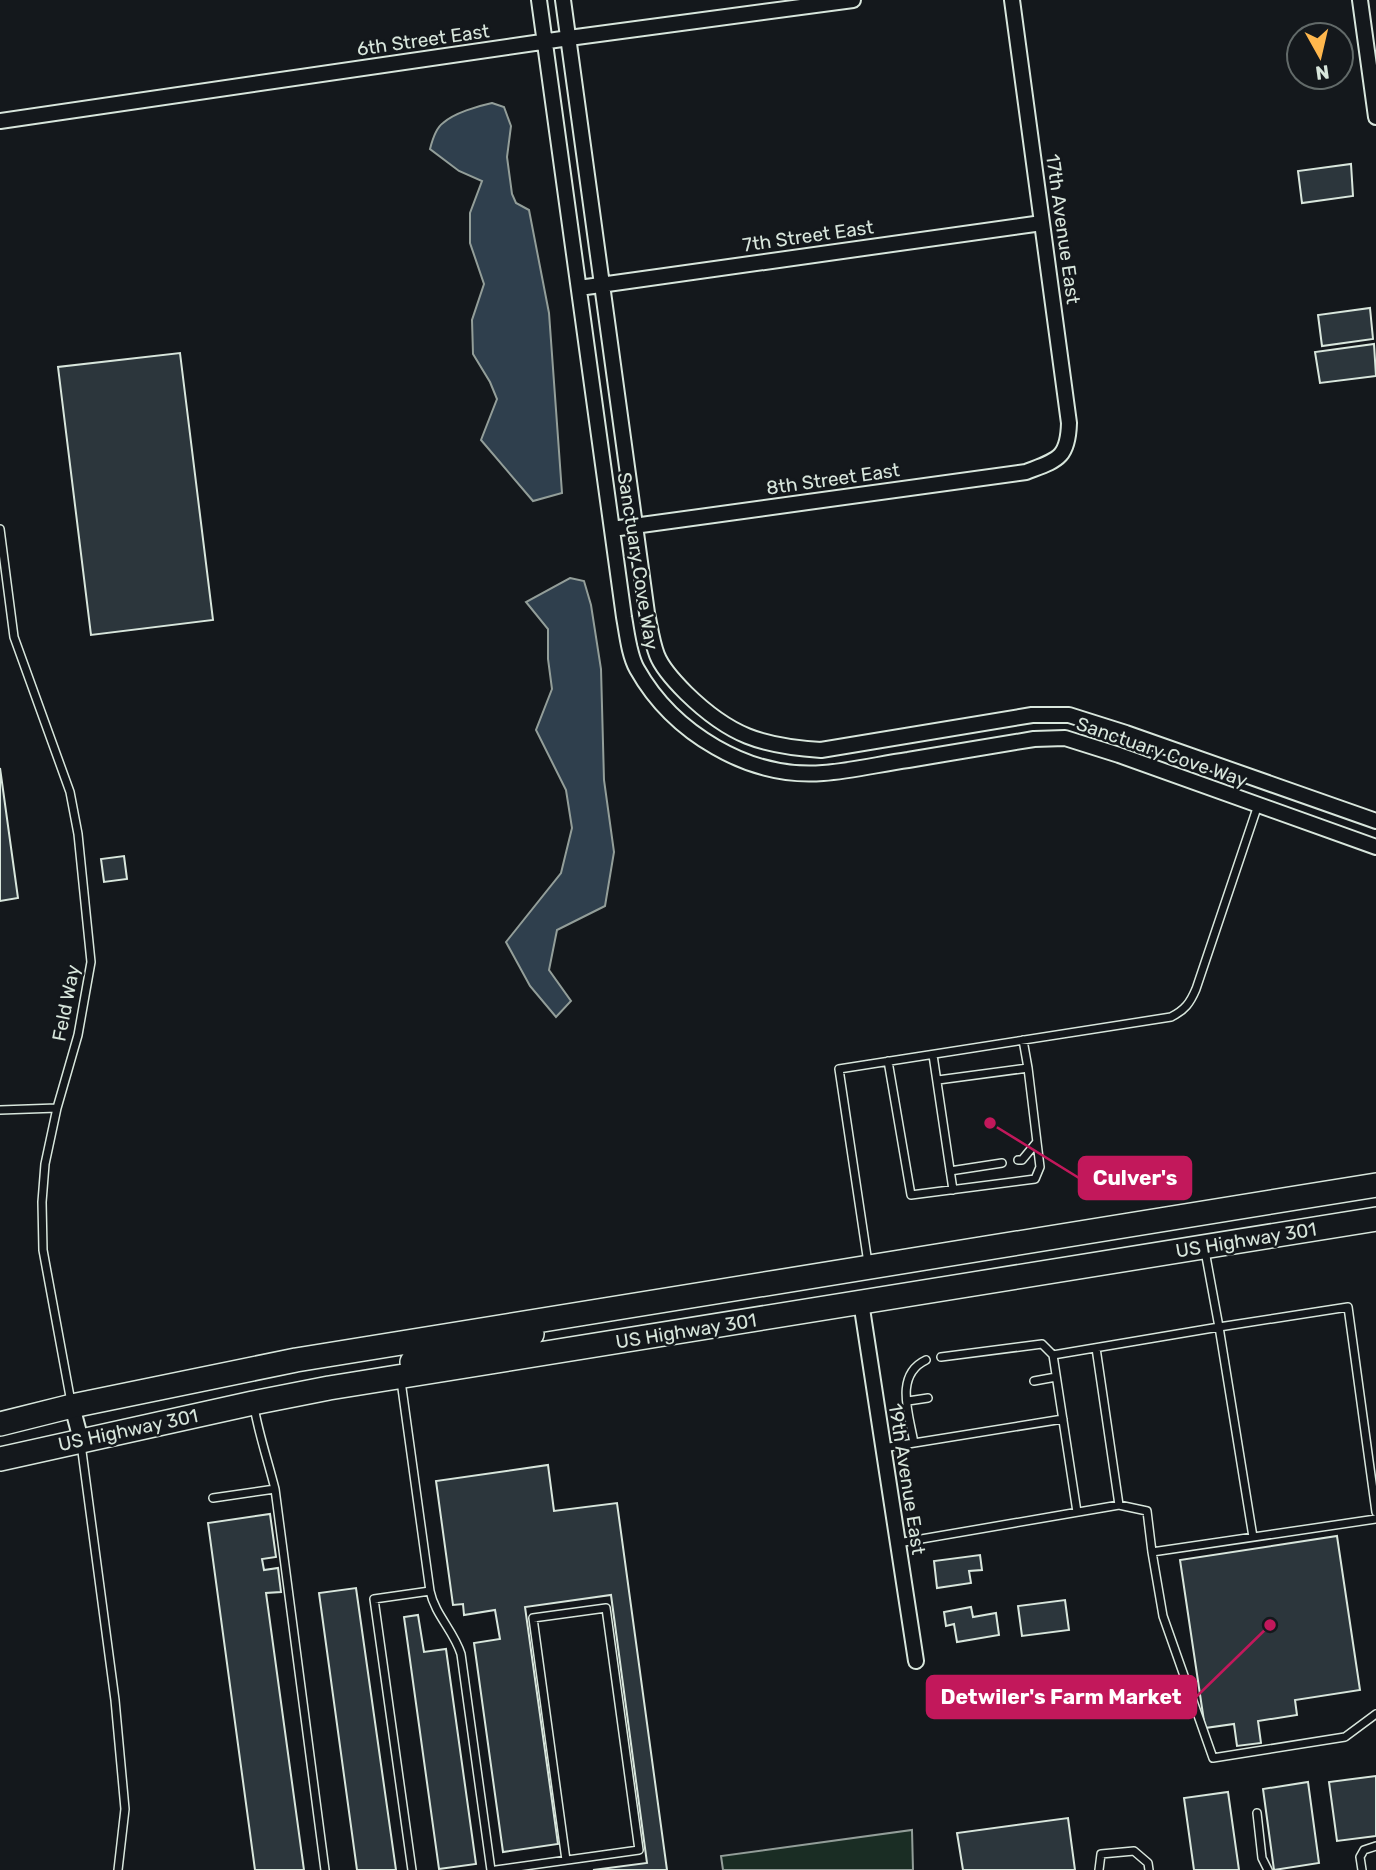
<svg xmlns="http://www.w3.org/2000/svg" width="1376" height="1870" font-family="Rubik,sans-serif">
	<rect width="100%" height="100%" fill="#14181c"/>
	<path fill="#1a2d24" stroke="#939e99" stroke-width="2" d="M912,1830L913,1870H723L721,1856Z"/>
	<path fill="#2f3f4d" stroke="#939e99" stroke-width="2" d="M492,103L504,107L511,126L507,157L512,194L516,203L529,210L549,313L562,493L533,501L481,440L497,399L490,382L473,354L472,320L484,284L470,243V213L482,181L459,171L430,149C432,141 436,128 443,123C454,113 478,106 492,103Z
		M570,578L584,581L591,605L601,669L604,780L614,852L605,906L557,930L549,970L571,1001L556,1017L530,986L506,942L561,873L572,828L566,790L536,730L552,689L548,659V629L526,602Z"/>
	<path fill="#2c363c" stroke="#d8e6dc" stroke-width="2" d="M1351,164L1353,196L1302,203L1298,171Z
		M1370,308L1373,339L1322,346L1318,315Z
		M1374,344L1376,376L1320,383L1315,352Z
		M180,353L213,620L91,635L58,367Z
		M0,768L18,898L0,901Z
		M124,856L127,879L104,882L101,859Z
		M548,1465L554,1511L617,1503L667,1870H593L647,1863L611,1595L525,1607L558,1844L503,1852L474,1643L500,1639L495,1610L464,1615L463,1604L453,1605L436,1481Z
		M270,1514L276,1557L262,1559L264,1570L278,1568L281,1592L266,1593L304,1870H255L208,1523Z
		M1337,1536L1360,1690L1295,1700L1297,1715L1258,1721L1261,1743L1237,1746L1234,1724L1205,1728L1180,1560Z
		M980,1555L982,1570L969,1571L971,1583L937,1588L934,1561Z
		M356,1588L396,1870H357L319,1593Z
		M1065,1600L1069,1630L1022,1636L1018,1606Z
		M971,1607L973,1617L996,1613L999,1635L957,1642L954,1624L946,1626L944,1612Z
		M418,1615L424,1652L446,1649L476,1864L439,1869L404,1617Z
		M1376,1776V1836L1337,1841L1329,1782Z
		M1308,1782L1319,1863L1274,1870L1263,1789Z
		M1228,1792L1239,1870H1194L1184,1798Z
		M1068,1818L1075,1870H963L957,1833Z"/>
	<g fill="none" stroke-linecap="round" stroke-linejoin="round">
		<g stroke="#d8e6dc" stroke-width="10">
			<path id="service" d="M0,529L14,637L70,792L78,834L91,962L78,1035L57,1108L45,1164L42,1202L43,1250L71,1402
				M1023,1040L1028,1068
				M933,1055L953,1190
				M888,1061L911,1195L1035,1179L1040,1167L1028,1068L938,1080
				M0,1110L57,1108
				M1018,1160H1022L1036,1143
				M950,1171L1002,1163
				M1205,1251L1219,1327L1348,1307L1376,1512
				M868,1263L839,1069L1171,1017C1185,1010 1190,1003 1196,989L1258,805
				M1096,1348L1119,1505
				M1053,1355L1219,1327L1253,1537
				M941,1357L1042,1344L1053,1355L1077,1512
				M926,1360C894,1375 909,1414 914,1443L1063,1419
				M401,1381L430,1591L374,1599L412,1870
				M1034,1381L1056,1377
				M908,1401L928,1398
				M254,1407C259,1435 268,1461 275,1489L325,1870
				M81,1444L115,1700L125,1809L118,1870
				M883,1448L914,1443
				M213,1498L275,1489
				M1376,1519L1152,1552L1163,1616L1213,1758L1345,1737L1376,1714
				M898,1543L1119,1505L1147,1511L1152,1552
				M430,1591C435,1615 454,1631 461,1654L491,1870
				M1257,1813L1262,1858L1268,1870
				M496,1870L639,1850L606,1608L533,1618L566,1860
				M1099,1870L1101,1854L1134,1851L1148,1863L1149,1870
				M1362,1870L1360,1857L1364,1850L1376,1846"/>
		</g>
		<g stroke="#d8e6dc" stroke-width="18">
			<path id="minor" d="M539,0L624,617C627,633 629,655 637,669C673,733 749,779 823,773C851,771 880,764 908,760C950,753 992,746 1034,739L1065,738L1119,755L1376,847
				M563,0L647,613C650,627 652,642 657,655C662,668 676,683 686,693C730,736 761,746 821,750L1032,715H1069L1126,733L1376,821
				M1360,0L1376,117
				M0,121L569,38L853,0
				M579,288L1042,223
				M612,529L1026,472C1057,460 1068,459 1069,423L1012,0
				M861,1302L916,1661
				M72,1406L81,1440"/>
		</g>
		<g stroke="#d8e6dc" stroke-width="26">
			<path id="primary" d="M412,1362C450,1348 492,1347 532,1334
				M0,1424L72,1406L296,1360L1376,1185
				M0,1459L253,1403L329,1388L1376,1219"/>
		</g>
		<use href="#service" stroke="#14181c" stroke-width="7"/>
		<use href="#minor" stroke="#14181c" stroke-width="14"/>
		<use href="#primary" stroke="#14181c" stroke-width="23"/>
	</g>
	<g text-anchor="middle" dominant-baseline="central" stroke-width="5" stroke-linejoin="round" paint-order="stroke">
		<g font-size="19" fill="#d8e6dc" stroke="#14181c">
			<text transform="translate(423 40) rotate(-8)">6th Street East</text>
			<text transform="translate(1063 229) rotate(82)">17th Avenue East</text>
			<text transform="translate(808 236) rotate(-8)">7th Street East</text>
			<text transform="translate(833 479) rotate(-8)">8th Street East</text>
			<text transform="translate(638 561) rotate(81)">Sanctuary Cove Way</text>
			<text transform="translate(1162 752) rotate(19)">Sanctuary Cove Way</text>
			<text transform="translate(66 1003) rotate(-79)">Feld Way</text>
			<text transform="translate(1246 1240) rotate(-9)">US Highway 301</text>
			<text transform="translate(686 1331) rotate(-9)">US Highway 301</text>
			<text transform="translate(128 1430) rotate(-12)">US Highway 301</text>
			<text transform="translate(907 1479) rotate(81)">19th Avenue East</text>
		</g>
	</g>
	<path fill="none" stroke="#c2185b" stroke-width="2.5" d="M990 1123L1079 1178M1270 1625L1196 1697"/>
	<g fill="#c2185b" stroke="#14181c" stroke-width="2.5">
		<circle cx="990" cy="1123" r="7"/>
		<circle cx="1270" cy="1625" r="7"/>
	</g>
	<g fill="#c2185b" stroke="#c2185b" stroke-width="2.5">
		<rect x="1079" y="1157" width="112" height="42" rx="7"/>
		<rect x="927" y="1676" width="269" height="42" rx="7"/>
	</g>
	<g font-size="21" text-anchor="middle" font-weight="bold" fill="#fff">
		<text x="1135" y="1185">Culver's</text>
		<text x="1061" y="1704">Detwiler's Farm Market</text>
	</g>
	<g transform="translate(1320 56) rotate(172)"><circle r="33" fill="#14181c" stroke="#626a69" stroke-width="2"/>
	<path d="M0-5L12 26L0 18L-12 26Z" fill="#ffb74d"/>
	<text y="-10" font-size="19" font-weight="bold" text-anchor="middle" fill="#d8e6dc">N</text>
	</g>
</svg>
